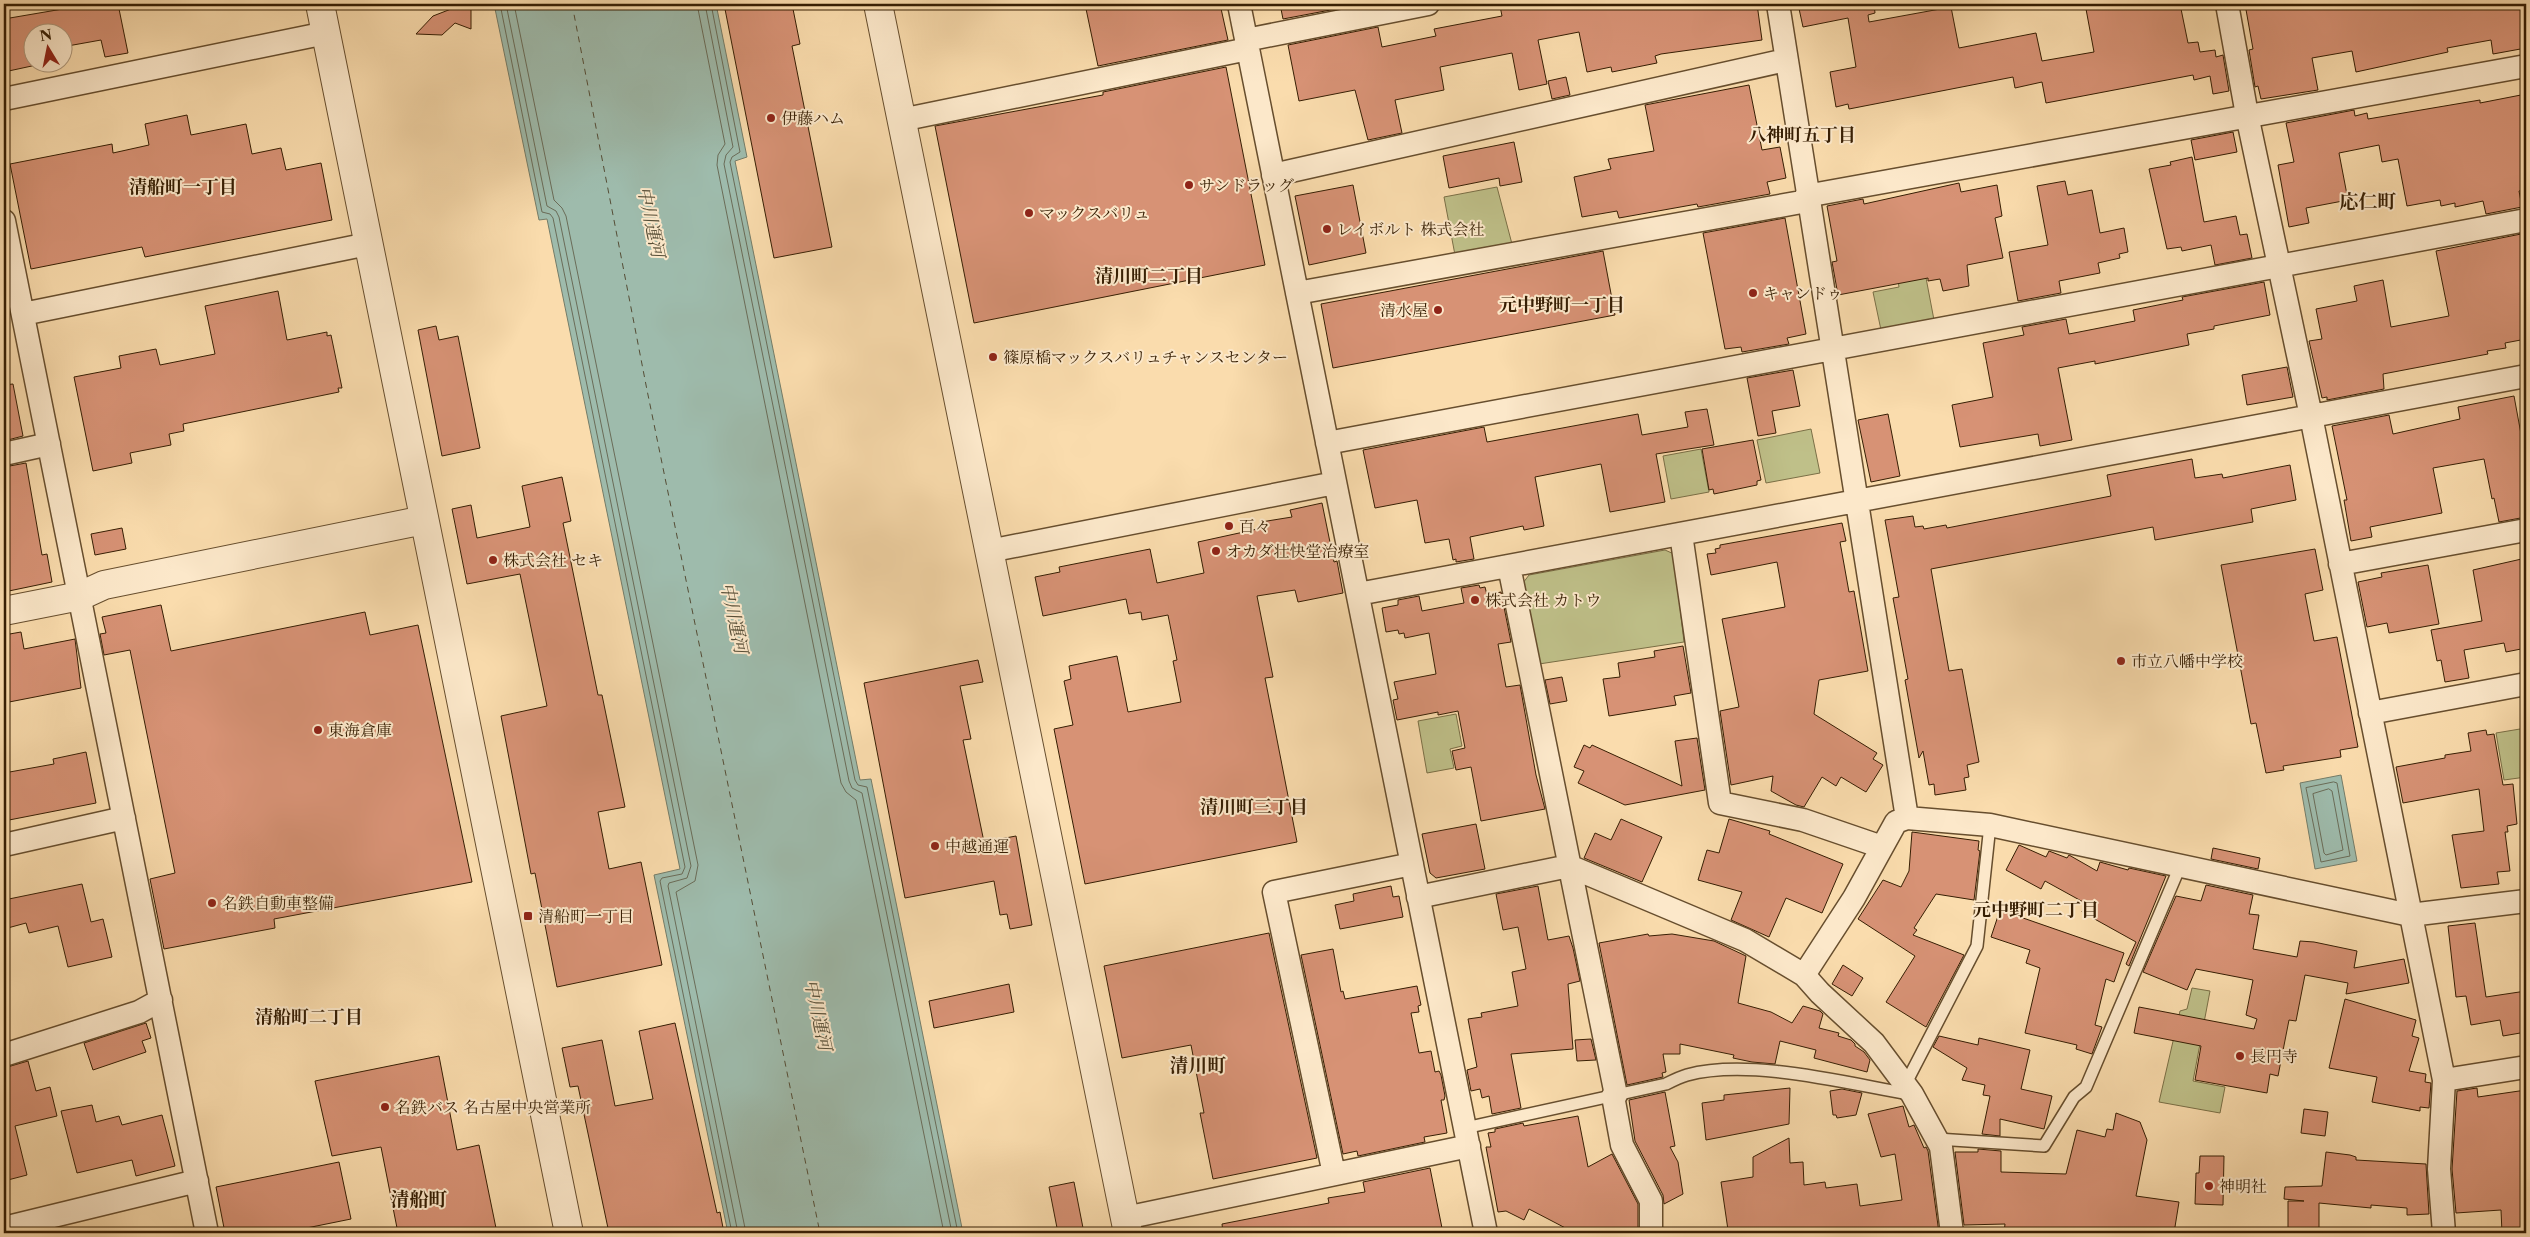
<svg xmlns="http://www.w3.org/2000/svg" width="2530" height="1237" font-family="'Libre Caslon Text','Noto Serif JP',serif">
	<rect width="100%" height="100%" fill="#fadcad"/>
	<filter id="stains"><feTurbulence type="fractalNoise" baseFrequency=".004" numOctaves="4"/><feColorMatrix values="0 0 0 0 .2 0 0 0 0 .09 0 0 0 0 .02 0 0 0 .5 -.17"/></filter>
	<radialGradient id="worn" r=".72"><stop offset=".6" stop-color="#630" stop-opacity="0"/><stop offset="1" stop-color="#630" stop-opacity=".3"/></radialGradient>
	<path fill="#bfc089" stroke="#7a6f46" d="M1497,187L1512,244L1455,255L1444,197Z
		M1919,241L1934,320L1881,330L1873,292L1899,287L1892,246Z
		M1811,429L1820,473L1766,483L1757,440Z
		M1701,449L1709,492L1671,499L1663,456Z
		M1665,550L1674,554L1684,642L1539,664L1523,583L1529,575Z
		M1456,714L1462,746L1450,749L1454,768L1427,773L1418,721Z
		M2526,728V777L2504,780L2496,733Z
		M2192,988L2210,991L2193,1081L2225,1087L2220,1113L2159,1102L2180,1011L2187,1009Z"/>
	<path fill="#9ebbac" stroke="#747c68" d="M494,4H716L747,157L735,161L860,780L871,779L963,1233H728L654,875L680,869L547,219L539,220Z
		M2341,775L2357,861L2315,869L2300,783Z"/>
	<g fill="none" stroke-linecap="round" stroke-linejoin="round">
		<path stroke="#6a6c58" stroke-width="1" d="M500,4L542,212L550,214L553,218L685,867L682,874L662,878L660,881L732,1233
			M506,4L547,206L556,211L559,217L691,866L687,878L669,883L668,886L738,1233
			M514,4L554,200L562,208L566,216L698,865L695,881L676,892L746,1233
			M697,4L725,144L718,155L717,165L841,783L846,792L856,800L944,1233
			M705,4L733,147L726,155L724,164L849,781L852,788L862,793L952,1233
			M711,4L740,152L732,157L730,162L855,780L858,785L867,787L958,1233
			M2334,782L2337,783L2350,856L2321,862L2306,788Z
			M2329,789L2332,791L2343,850L2326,855L2324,853L2313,794Z"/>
		<path stroke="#554d36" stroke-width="1" stroke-dasharray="6 5" stroke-linecap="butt" d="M572,4L647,390L820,1233"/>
	</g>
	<path fill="#d79275" stroke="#361e03" d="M118,4L128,53L105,57L101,40L62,47V32H32V62L41,64L4,72V19L86,5L87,9Z
		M464,4H473L471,7V29L455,23L442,35L416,34L433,16Z
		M724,4H792L800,44L792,46L832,247L774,258Z
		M1085,4H1220L1228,40L1098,66Z
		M1280,4H1362L1283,19Z
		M1511,4H1757L1762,40L1661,54L1655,56L1657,63L1612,72L1611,67L1587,72L1579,32L1538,40L1547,84L1519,90L1512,53L1440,67L1444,90L1395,100L1402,133L1368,140L1355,90L1299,101L1288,45L1378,27L1382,47L1436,36L1434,29L1502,16L1500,6Z
		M1798,4H1874L1875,13L1868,15L1869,22L1951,7L1959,48L2036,33L2042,61L2094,52L2086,9L2109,4H2180L2188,43L2198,42L2200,52L2215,50L2216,57L2223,55L2229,91L2213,94L2210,76L2194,80L2193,75L2046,103L2042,82L2015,88L2013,77L1849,109L1848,104L1836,107L1830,72L1856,67L1848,18L1803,27Z
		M2245,4H2526V48L2493,54L2491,40L2447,48L2448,52L2356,72L2352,51L2312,58L2318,90L2261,99L2258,86L2255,87L2249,50L2253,49Z
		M1226,67L1265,265L974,323L935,126L1103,95V92Z
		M1566,77L1570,95L1552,99L1548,81Z
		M1749,85L1762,150L1780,147L1786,178L1767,182L1770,194L1698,207L1697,204L1619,218L1617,211L1582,217L1574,177L1611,169L1608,159L1654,151L1645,105Z
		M2526,94V189L2519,191L2522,207L2486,214L2483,201L2455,207V203L2441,206L2440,200L2407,206L2398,159L2382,162L2379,145L2339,153L2348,200L2306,208L2309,223L2289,227L2278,165L2294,162L2286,123L2354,110L2355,116L2367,113L2368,119L2480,100V103Z
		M187,115L191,135L246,124L252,154L281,148L286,170L321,163L332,220L145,257L142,247L31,269L10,164L112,144L113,153L149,145L145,124Z
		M2233,132L2237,152L2195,160L2191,140Z
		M1514,142L1522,182L1500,186L1499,178L1449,188L1443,156Z
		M2192,157L2204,222L2236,216L2240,235L2247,234L2252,258L2215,265L2211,245L2182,251L2181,247L2167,249L2149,169L2171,165L2170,162Z
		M2065,181L2068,195L2092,190L2100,233L2124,228L2128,252L2119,254L2120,258L2098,263L2100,273L2059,281L2061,293L2018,301L2009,252L2048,245L2037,186Z
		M1959,183L1961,192L1997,185L2002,216L1995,218L2003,258L1967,265L1969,286L1943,291L1940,279L1928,281V278L1838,295L1832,262L1837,261L1827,206L1863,199L1864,204Z
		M1353,185L1366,253L1309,265L1295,196Z
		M1785,218L1806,334L1787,338L1789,344L1742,352L1741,347L1725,349L1703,233Z
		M2526,233V339L2505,343L2506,348L2487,351L2488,354L2383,374L2384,389L2327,400V397L2322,398L2309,341L2322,339L2316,309L2357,301L2354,286L2383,280L2391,327L2449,316L2436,251Z
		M1603,251L1615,315L1333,368L1321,304Z
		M2264,282L2270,315L2214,326V329L2187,334L2189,345L2095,364V361L2058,368L2072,440L2040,446L2038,434L1960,447L1952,405L1993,397L1983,343L2024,335L2022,327L2066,319L2069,334L2135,321L2133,310L2183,300L2182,297Z
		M278,291L287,340L327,332V336L331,335L342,388H338L339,392L183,424L184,431L169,434L171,445L130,453L132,463L93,471L74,377L121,368L119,356L156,349L160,365L215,354L205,306Z
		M436,326L439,340L458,336L480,448L442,456L418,330Z
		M2287,367L2293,397L2247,405L2242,375Z
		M1793,370L1800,406L1772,411L1776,433L1758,436L1747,378Z
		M13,384L23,436L4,441V385Z
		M2514,396L2521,434L2526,433V496L2522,497L2526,517L2499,522L2494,498L2492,499L2484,459L2433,468L2442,513L2370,527L2372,537L2351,541L2344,500H2347L2332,426L2389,415L2393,434L2460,419L2458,407Z
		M1707,409L1714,445L1656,454L1665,502L1610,512L1601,464L1535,477L1544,526L1524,530L1523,526L1470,537L1474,559L1456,562V559L1453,560L1449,539L1425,543L1417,500L1375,508L1363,450L1484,427L1487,442L1638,414L1642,435L1688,427L1685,412Z
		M1888,414L1900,476L1871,482L1858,420Z
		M1753,440L1761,480L1757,481V485L1714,494L1713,489L1709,490L1702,449Z
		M2192,459L2195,478L2222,474L2223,478L2290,465L2296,500L2251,509L2253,522L2155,540L2153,527L1931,569L1949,671L1962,669L1979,762L1967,765L1969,777L1964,778L1966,790L1935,795L1934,784L1929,785L1923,751L1919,758L1905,680L1908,679L1893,598L1899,597L1885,520L1913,516L1915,527L1923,526L1924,529L1946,525L1947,528L2111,496L2107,475Z
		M26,463L42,555L47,554L52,582L4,592V467Z
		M562,477L571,521L563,523L598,695H602L625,807L598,812L609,869L641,862L662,965L557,987L535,873L531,874L501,716L547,706L520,574L467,584L452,509L471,505L477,538L530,527L522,486Z
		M1322,503L1334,562L1337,561L1343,593L1298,602L1295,590L1257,596L1273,677L1265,678L1297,842L1085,884L1054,729L1073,725L1064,681L1071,679L1069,666L1117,656L1128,712L1181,702L1173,661L1177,660L1168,615L1142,620L1141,612L1129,614L1126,599L1043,616L1035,577L1060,572L1059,567L1150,549L1157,583L1204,573L1198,542L1262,528L1261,522L1292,517L1290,510Z
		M1842,523L1846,541L1840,542L1849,592L1854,591L1868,671L1819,680L1814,714L1877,753L1873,759L1883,765L1866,792L1841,777L1836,786L1822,777L1804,807L1796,805L1771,791L1773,776L1731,785L1720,711L1739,707L1722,619L1785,607L1777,562L1711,575L1707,554L1716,553L1715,549L1720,548V545Z
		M122,528L126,549L95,555L91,534Z
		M2315,549L2323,590L2305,594L2314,641L2337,637L2358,747L2340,750L2341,757L2283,766L2284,770L2266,773L2256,723L2251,724L2221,565Z
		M2526,558V648L2506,652L2504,643L2464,650L2469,678L2445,682L2441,660L2437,661L2431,630L2482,621L2473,570Z
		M2428,565L2439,624L2389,633L2387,623L2367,627L2358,582L2382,577L2381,573Z
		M1479,585L1480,588L1485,587L1487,595L1501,592L1511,642L1498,644L1506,687L1520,685L1536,775L1545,809L1481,821L1471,767L1456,770L1452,751L1465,748L1458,711L1438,715V712L1397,720L1393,700L1398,699L1394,682L1436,674L1429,633L1405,638L1404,633L1399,634L1398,630L1386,632L1382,608L1398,605V600L1419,596L1422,611L1464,603L1461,588Z
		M161,605L171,651L365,612L370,635L418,625L472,882L274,919L275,928L164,949L150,879L175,873L130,650L104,655L100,634L106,633L102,617Z
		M21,632L24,649L75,639L81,688L4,703V635Z
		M1683,646L1691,693L1674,696L1676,705L1609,716L1603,679L1620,677L1618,663L1655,657L1654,651Z
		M978,660L983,682L960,686L971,739L963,740L984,842L1016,836L1032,925L1010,929L1007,914L1000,915L994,881L905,898L864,683Z
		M1562,677L1567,701L1550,704L1545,680Z
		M2486,730L2487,735L2494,734L2503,785L2513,784L2517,824L2507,826L2508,832H2505L2510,871L2497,872L2499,884L2461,888L2452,835L2484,831L2479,789L2403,803L2396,767L2445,758V755L2471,751L2468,733Z
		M1697,738L1705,790L1625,805L1578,783L1584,771L1574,767L1584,745L1590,748L1592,745L1682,786L1675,741Z
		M86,752L96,803L4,821V773L54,764L53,759Z
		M1621,819L1662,837L1642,882L1584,858L1595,833L1611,840Z
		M1729,819L1770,831L1769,834L1843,864L1822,913L1786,898L1769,937L1731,920L1742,892L1698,880L1707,850L1719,853Z
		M1476,824L1485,869L1436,878L1430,873L1422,834Z
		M1912,832L1979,841L1978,850L1980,851L1974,900L1936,894L1914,928L1917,930L1913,935L1964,955L1926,1027L1886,1002L1915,956L1858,919L1883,880L1901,887L1909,871Z
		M2019,845L2046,857L2049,851L2067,858L2069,855L2097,871L2100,862L2128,870L2129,868L2166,876L2129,966L2126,964L2136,942L2082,912L2085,903L2045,881L2041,889L2006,870Z
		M2213,848L2260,858L2258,869L2211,859Z
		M82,884L91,922L103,919L112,957L68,967L58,926L29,933L26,923L4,929V900Z
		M2206,885L2253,895L2249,914L2259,915L2253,949L2297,957L2300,941L2314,942L2357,951L2354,968L2404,959L2409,983L2346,994L2348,983L2305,975L2296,1021L2289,1020L2278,1076L2270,1074L2267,1093L2195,1080L2201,1046L2134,1033L2139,1007L2254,1029L2257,1019L2246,1015L2253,980L2196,969L2187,990L2143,972L2176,896L2201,901Z
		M1391,886L1393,897L1399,896L1403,917L1340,929L1335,905L1354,901L1353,894Z
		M1538,886L1548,940L1569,936L1573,948L1580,981L1568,984L1573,1049L1511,1054L1521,1108L1492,1114L1489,1096L1482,1098L1480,1089L1471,1091L1467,1070L1477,1067L1468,1019L1482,1017L1481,1013L1518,1006L1512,972L1526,969L1518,927L1503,930L1496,894Z
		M2000,910L2124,953L2114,982L2106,979L2095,1025L2102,1027L2092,1054L2076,1049L2077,1045L2025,1033L2040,968L2026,963L2030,950L1991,937Z
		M2475,923L2486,997L2526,991V1032L2503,1036L2500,1020L2471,1025L2466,996L2456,997L2448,926Z
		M1269,933L1317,1158L1213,1179L1200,1113H1204L1191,1045L1122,1058L1104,966Z
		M1648,934L1649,936L1672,934L1714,941L1746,956L1738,1003L1771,1012L1792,1023L1803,1006L1820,1011L1823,1014L1819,1028L1839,1033L1838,1036L1851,1040L1855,1044V1046L1864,1052L1870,1060L1867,1072L1814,1058L1816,1050L1780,1041L1775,1064L1752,1062L1733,1058L1734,1055L1680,1044V1054H1663L1666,1072L1662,1073L1663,1077L1627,1085L1599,943Z
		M1333,949L1341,992L1343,991L1345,999L1417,986L1421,1005L1418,1006L1419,1012L1411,1013L1419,1053L1431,1051L1435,1072L1439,1071L1441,1075L1445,1096L1444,1100H1441L1447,1133L1424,1137L1425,1142L1358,1156L1357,1151L1343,1154L1301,955Z
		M1843,965L1863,978L1852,996L1832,984Z
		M1009,984L1014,1012L934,1028L929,1001Z
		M2345,999L2416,1020L2412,1036L2419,1038L2409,1071L2426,1074L2425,1082L2431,1083L2429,1108L2420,1107V1111L2372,1102L2377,1077L2329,1068Z
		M146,1023L151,1038L142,1041L146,1052L93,1070L84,1043Z
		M675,1023L717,1213L720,1212L724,1233H609L578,1086L570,1087L562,1048L602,1040L615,1106L653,1099L639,1031Z
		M1939,1036L1978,1045L1979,1038L2030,1050L2021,1089L2052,1096L2044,1129L2000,1119V1136L1982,1134L1990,1096L1983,1095L1985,1085L1962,1080L1967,1068L1933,1047Z
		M1591,1039L1596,1060L1577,1061L1575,1040Z
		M439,1056L457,1150L479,1145L497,1233H398L381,1147L332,1156L315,1081Z
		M28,1061L36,1091L50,1087L57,1116L15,1126L27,1175L4,1181V1068Z
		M1790,1088L1789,1124L1706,1140L1702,1103L1724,1100V1095Z
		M2477,1088L2478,1097L2526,1090V1233H2502L2501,1210L2456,1213L2452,1169L2457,1091Z
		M1842,1089L1862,1093L1856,1115L1837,1118L1836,1115H1833L1830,1091Z
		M1665,1092L1675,1146L1670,1147L1678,1162L1683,1194L1664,1204L1663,1195L1635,1141L1629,1100Z
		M92,1105L96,1122L119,1116L122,1125L162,1115L175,1166L136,1176L132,1160L77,1173L61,1111Z
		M1903,1106L1909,1127L1914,1125L1924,1148L1926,1147L1928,1151L1939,1233H1742V1228L1728,1230L1721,1182L1753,1177V1157L1789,1138L1790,1163L1803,1162L1804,1185L1825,1182L1826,1188L1857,1184L1860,1206L1902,1200L1895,1154L1881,1157L1868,1114Z
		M2304,1109L2328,1112L2325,1136L2301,1133Z
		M2116,1113L2140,1122L2147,1140L2136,1196L2179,1202L2174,1233H2004L2005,1224L1964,1225L1955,1152H1978V1149L2001,1151V1172L2066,1174L2077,1130L2105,1137L2107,1129L2113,1130Z
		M1578,1116L1588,1167L1612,1154L1638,1204V1233H1575L1529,1209L1524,1220L1506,1211L1498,1212L1486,1147H1491L1488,1133L1495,1132V1129L1523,1123L1524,1126Z
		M2326,1152L2350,1155L2356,1157V1160L2426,1164L2429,1214L2407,1215V1208L2371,1205V1208L2319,1203V1233H2288V1201H2304L2284,1199L2285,1187L2322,1186Z
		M2200,1156H2224L2223,1205L2195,1204L2196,1173H2199Z
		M339,1162L351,1219L282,1233H225L216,1187Z
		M1430,1168L1443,1233H1223L1222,1224L1329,1203L1328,1198L1365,1192L1363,1182Z
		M1074,1182L1084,1233H1058L1049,1187Z"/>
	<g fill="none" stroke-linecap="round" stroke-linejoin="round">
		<g stroke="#674e2e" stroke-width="14">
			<path id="service" d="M1905,1085L1977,946L1990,825
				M1465,1128L1666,1084C1672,1081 1680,1077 1687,1075C1749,1058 1846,1083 1909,1094
				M1937,1139L2044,1146L2074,1097L2086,1087L2181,864"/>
		</g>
		<g stroke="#674e2e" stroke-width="25">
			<path id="minor" d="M1239,4L1486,1233
				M1778,4L1907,818
				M2227,4L2247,115L2311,416L2444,1080L2439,1169L2444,1233
				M1246,40L1428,4
				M4,99L326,33
				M901,120L1248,49
				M1273,175L1786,60
				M1806,196L2526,66
				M4,221L207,1233
				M1297,293L1807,201
				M23,314L368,244
				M1327,443L2526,220
				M4,454L49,444
				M1681,534L1720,803L1803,820L1882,847
				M989,551L1335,483
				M2340,564L2526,530
				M1509,566L1616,1095
				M1358,594L2526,376
				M2370,713L2526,684
				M4,845L124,818
				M1418,897L1569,866L1745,940L1804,975L1820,993L1874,1043L1912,1094L1941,1147L1952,1233
				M1804,975L1854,898L1896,822L1907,818L1990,825L2410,915L2526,901
				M4,1055L139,1012L161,1000
				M2444,1080L2526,1067
				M1613,1096L1622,1145L1651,1201V1233
				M1334,1174L1274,892L1412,864
				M1125,1218L1469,1146
				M4,1228L197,1181"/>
		</g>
		<g stroke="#674e2e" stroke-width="30">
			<path id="tertiary" d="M320,4L569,1233
				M878,4L1128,1233
				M4,611L80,596L104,585L424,520"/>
		</g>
		<use href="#service" stroke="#fce8ca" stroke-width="11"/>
		<use href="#minor" stroke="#fce8ca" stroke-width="22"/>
		<use href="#tertiary" stroke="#fce8ca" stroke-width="28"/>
	</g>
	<g fill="#8f2418" stroke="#fce8ca" stroke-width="2">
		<circle cx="771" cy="118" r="5"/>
		<circle cx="1189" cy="185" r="5"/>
		<circle cx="1029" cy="213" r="5"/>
		<circle cx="1327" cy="229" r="5"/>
		<circle cx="1753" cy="293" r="5"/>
		<circle cx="1438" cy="310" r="5"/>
		<circle cx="993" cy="357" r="5"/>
		<circle cx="1229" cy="526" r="5"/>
		<circle cx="1216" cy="551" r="5"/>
		<circle cx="493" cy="560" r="5"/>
		<circle cx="1475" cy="600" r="5"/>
		<circle cx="2121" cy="661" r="5"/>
		<circle cx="318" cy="730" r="5"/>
		<circle cx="935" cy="846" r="5"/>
		<circle cx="212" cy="903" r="5"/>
		<rect x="523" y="911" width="10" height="10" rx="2.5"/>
		<circle cx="2240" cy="1056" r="5"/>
		<circle cx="385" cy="1107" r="5"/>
		<circle cx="2209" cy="1186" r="5"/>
	</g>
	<g text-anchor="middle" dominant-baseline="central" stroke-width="4" stroke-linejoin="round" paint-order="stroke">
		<g font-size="16" fill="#361e03" stroke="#fce8ca" text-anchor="start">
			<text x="781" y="118">伊藤ハム</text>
			<text x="1199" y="185">サンドラッグ</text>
			<text x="1039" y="213">マックスバリュ</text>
			<text x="1337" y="229">レイボルト 株式会社</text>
			<text x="1763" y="293">キャンドゥ</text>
			<text x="1428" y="310" text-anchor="end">清水屋</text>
			<text x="1003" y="357">篠原橋マックスバリュチャンスセンター</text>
			<text x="1239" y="526">百々</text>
			<text x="1226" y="551">オカダ壮快堂治療室</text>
			<text x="503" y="560">株式会社 セキ</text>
			<text x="1485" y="600">株式会社 カトウ</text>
			<text x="2131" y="661">市立八幡中学校</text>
			<text x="328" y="730">東海倉庫</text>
			<text x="945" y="846">中越通運</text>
			<text x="222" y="903">名鉄自動車整備</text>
			<text x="538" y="916">清船町一丁目</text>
			<text x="2250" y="1056">長円寺</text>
			<text x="395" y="1107">名鉄バス 名古屋中央営業所</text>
			<text x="2219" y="1186">神明社</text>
		</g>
		<g font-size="18" font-weight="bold" fill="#361e03" stroke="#fce8ca">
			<text x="1802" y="135">八神町五丁目</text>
			<text x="183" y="187">清船町一丁目</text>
			<text x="1149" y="276">清川町二丁目</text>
			<text x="1562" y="305">元中野町一丁目</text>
			<text x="1254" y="807">清川町三丁目</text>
			<text x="2036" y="910">元中野町二丁目</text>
			<text x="309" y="1017">清船町二丁目</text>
		</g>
		<g font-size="18" font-style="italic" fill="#554d36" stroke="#fce8ca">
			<text transform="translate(651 222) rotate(78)">中川運河</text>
			<text transform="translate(734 618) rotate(78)">中川運河</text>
			<text transform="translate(818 1015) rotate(78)">中川運河</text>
		</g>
		<g font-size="19" font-weight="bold" fill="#361e03" stroke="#fce8ca">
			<text x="2368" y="201">応仁町</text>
			<text x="1198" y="1065">清川町</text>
			<text x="419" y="1199">清船町</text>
		</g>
	</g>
	<rect width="2530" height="1237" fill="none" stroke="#fadcad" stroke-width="20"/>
	<rect x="5" y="5" width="2520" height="1227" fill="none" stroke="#361e03" stroke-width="2.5"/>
	<rect x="10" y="10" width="2510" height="1217" fill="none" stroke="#361e03"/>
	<g transform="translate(48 48) rotate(350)"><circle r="24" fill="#fce8ca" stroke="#ad977a"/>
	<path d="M0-4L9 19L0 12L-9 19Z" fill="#8f2418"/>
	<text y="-8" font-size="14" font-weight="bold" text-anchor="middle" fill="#361e03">N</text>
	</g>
	<rect width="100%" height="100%" filter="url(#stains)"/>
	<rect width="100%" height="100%" fill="url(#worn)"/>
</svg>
